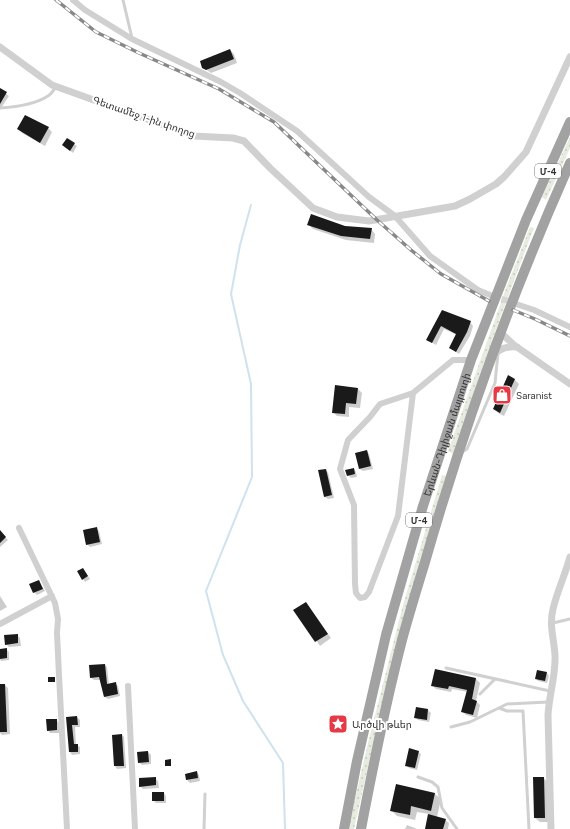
<svg xmlns="http://www.w3.org/2000/svg" width="570" height="829" font-family="Figtree,'Noto Sans Armenian',sans-serif">
	<defs>
		<pattern id="grass-dots" width="8" height="8" patternUnits="userSpaceOnUse"><rect width="8" height="8" fill="#e6ecdf"/><path d="M2 2h.1M6 6h.1" fill="none" stroke="#c6cbc0" stroke-width="1.8" stroke-linecap="round"/></pattern>
	</defs>
	<rect width="100%" height="100%" fill="#fff"/>
	<path fill="url(#grass-dots)" d="M570,137V148L546,200L542,197Z
		M530,227L534,228C505,303 478,378 453,454L448,451L505,291Z
		M442,475L446,476L370,758L354,829H348L368,743L403,605Z"/>
	<path fill="#0003" d="M230,50L234,54L237,63L211,73L203,67Z
		M0,89L9,96L1,108H0Z
		M48,128L52,132L45,146L22,133L18,129Z
		M67,139L77,146L73,153L63,145Z
		M309,225L371,229L375,234L374,243L346,240L313,229Z
		M442,311L470,322L473,326L470,336L459,354L450,348L457,335L444,329L436,345L428,340Z
		M514,379L519,384L504,416L498,413L494,409Z
		M358,389L362,393L360,408L349,407V417L337,416L333,412Z
		M367,451L369,454L373,469L363,471L360,469Z
		M354,469L356,472L357,477L351,478L348,475Z
		M325,470L328,472L334,498L328,499L325,497Z
		M96,528L99,531L102,544L90,547L87,544Z
		M2,534L8,540L0,547V536Z
		M83,569L90,579L85,582L83,579Z
		M39,581L45,591L37,595L34,592Z
		M0,596L7,607L0,611Z
		M306,603L331,638L320,646L295,610Z
		M17,635L20,638L21,646L9,647L6,644Z
		M6,649L9,652V660L1,661L0,659V650Z
		M105,665L107,667L109,685L115,683L118,686L120,696L108,699L105,697L101,680H94L91,678Z
		M435,671L476,679L480,683L476,701L480,705L477,718L466,715L462,711L468,692L452,689L451,692L436,689L432,685Z
		M547,673L549,676L547,683L538,681L536,678Z
		M0,685H5L8,688L10,734L2,735L0,733Z
		M417,708L428,710L431,713L429,722L418,720L415,717Z
		M77,717L80,720V727H75L76,745L80,747V754L72,755L70,752L67,718Z
		M56,720L59,723L60,733H50L48,730Z
		M113,735H122L124,737L126,768L117,769L115,766Z
		M148,752L151,755V764L142,765L139,762Z
		M418,752L421,754L417,770L409,768L406,765Z
		M197,772L199,775L200,781L190,783L187,780L186,774Z
		M155,778L158,781L159,788L143,789L140,786Z
		M543,778L548,782L549,822H540L535,818Z
		M164,793L166,796V803H156L153,800Z
		M435,794L441,799L437,817L445,820L449,823L448,829H426L429,814L417,812L415,820L397,816L391,810Z
		M407,825L417,829H405Z"/>
	<g fill="none" stroke-linecap="round" stroke-linejoin="round">
		<path stroke="#cfe2ee" stroke-width="2" d="M251,205L240,245L231,294L251,384L252,477L206,591L223,655L243,701L283,763L285,829"/>
	</g>
	<path fill="#1a1a1a" d="M230,49L234,59L206,70L202,68L200,61Z
		M0,88L7,92L0,104Z
		M25,115L49,127L40,143L17,129Z
		M67,138L75,143L70,151L62,145Z
		M311,214L345,226L372,228L370,239L341,236L307,225Z
		M442,310L471,321L467,332L456,352L449,348L456,334L441,326L432,343L426,340Z
		M508,375L515,379L500,413L493,409Z
		M335,385L358,388L356,404L346,403L345,414L332,413Z
		M367,450L371,466L359,469L355,453Z
		M354,468L355,474L347,476L345,470Z
		M326,469L332,495L324,497L318,470Z
		M97,527L100,542L86,545L83,530Z
		M0,530L6,537L0,543Z
		M83,568L88,576L82,580L77,571Z
		M39,580L43,589L33,593L29,584Z
		M306,602L328,634L315,642L293,610Z
		M18,634V643L5,645L4,635Z
		M7,648V658L0,659V649Z
		M105,664L107,684L116,682L118,694L104,697L99,677L90,678L89,665Z
		M435,669L476,678L472,699L477,701L473,715L461,712L467,690L449,686L448,689L431,686Z
		M537,670L547,672L545,681L535,679Z
		M48,677H55V682H48Z
		M0,684H5L7,732H0Z
		M416,707L428,709L427,720L414,718Z
		M77,716L78,725H72L74,744H78V752H69L66,717Z
		M46,719H57V730L47,731Z
		M122,734L124,766H114L112,735Z
		M409,748L419,751L415,768L405,766Z
		M148,751L149,762L138,763L137,752Z
		M171,759V766H165V760Z
		M197,771L198,778L186,780L185,774Z
		M156,777V785L139,787V778Z
		M533,777H544L545,818H534Z
		M396,784L435,793L431,811L411,806L410,815L390,811Z
		M152,792H164V801H152Z
		M428,814L446,819L443,829H425Z"/>
	<g fill="none" stroke-linecap="round" stroke-linejoin="round">
		<path stroke="#d6d6d6" stroke-width="6" stroke-dasharray="6 3" stroke-linecap="butt" d="M493,296L514,303"/>
		<path stroke="#d0d0d0" stroke-width="3" d="M123,0L132,38
			M0,108C16,107 34,105 48,96C51,94 54,90 56,86
			M462,452L467,449L495,383L498,353
			M553,623L570,619
			M446,668L550,691
			M480,694L495,679
			M499,708L507,711H523L529,829
			M451,727L470,722L507,704L548,702
			M418,777L432,782L438,787L442,808L457,829
			M204,829L205,794"/>
		<path stroke="#d0d0d0" stroke-width="6" d="M73,0L85,10L132,39L221,82L240,93L297,131L369,197L395,216L430,256L478,290L490,295
			M516,304L534,310L570,327
			M413,393L380,404L370,417L348,440L340,469L354,505L355,584L356,593L360,598L365,597L369,592L398,516L413,393L453,360H471
			M19,528L55,603L58,619L57,633L59,675L67,829
			M0,624L52,596
			M128,686L135,829"/>
		<path stroke="#d0d0d0" stroke-width="7" d="M0,47L52,85L194,136L233,138L244,141L270,168L313,208L337,217L369,221L455,206L470,199L496,184L504,177L526,152L570,57
			M500,332L514,345L570,384
			M493,356C499,348 507,346 517,347
			M551,829L548,715C549,695 556,675 555,655C554,639 549,625 553,609C557,592 565,575 570,557"/>
		<g stroke="#a2a2a2" stroke-width="10">
			<path id="s1" d="M344,829L357,761L386,635L423,506L471,360L526,220L570,122"/>
			<path d="M361,829C373,766 386,702 402,640C409,614 417,588 425,562C464,426 512,293 570,163"/>
		</g>
		<g stroke="#888" stroke-width="3.5">
			<path id="rail" d="M56,0L96,32L139,53L219,89L274,122L377,220L411,250L441,274L489,301
				M513,310L535,319L570,336"/>
		</g>
		<use href="#rail" stroke="#fff" stroke-width="2" stroke-dasharray="6" stroke-linecap="butt"/>
	</g>
	<defs>
		<g id="shop-square" transform="scale(1)"><rect x="-9" y="-9" width="18" height="18" rx="4" fill="#e63946" stroke="#fff"/><path d="M-5-2.5h2.3a2.7 3.5 0 0 1 5.4 0H5L5.5 6h-11ZM-1.5-2.5h3a1.5 2.3 0 0 0-3 0Z" fill="#fff"/></g>
		<g id="sight-square" transform="scale(1)"><rect x="-9" y="-9" width="18" height="18" rx="4" fill="#e63946" stroke="#fff"/><path d="M0-6L1.8-2.2L6-1.7L2.9 1.2L3.7 5.4L0 3.3L-3.7 5.4L-2.9 1.2L-6-1.7L-1.8-2.2Z" fill="#fff"/></g>
	</defs>
	<g fill-rule="evenodd">
		<use href="#shop-square" x="502" y="395"/>
		<use href="#sight-square" x="338" y="724"/>
	</g>
	<g text-anchor="middle" dominant-baseline="central" stroke-width="4" stroke-linejoin="round" paint-order="stroke">
		<g fill="#fff" stroke="#707070" stroke-width="1">
			<rect x="535" y="164" width="26" height="14" rx="3"/>
			<rect x="406" y="513" width="26" height="14" rx="3"/>
		</g>
		<g font-size="9" font-weight="bold" fill="#333">
			<text x="548" y="171">Մ-4</text>
			<text x="419" y="520">Մ-4</text>
		</g>
		<g font-size="10" fill="#333" stroke="#fff">
			<text transform="translate(144 117) rotate(19)">Գետամեջ 1-ին փողոց</text>
			<text stroke="none"><textPath href="#s1" startOffset="408">Երևան-Դիլիջան մայրուղի</textPath></text>
		</g>
		<g font-size="10" fill="#333" stroke="#fff" text-anchor="start">
			<text x="516" y="395">Saranist</text>
			<text x="352" y="724">Արծվի թևեր</text>
		</g>
	</g>
</svg>
